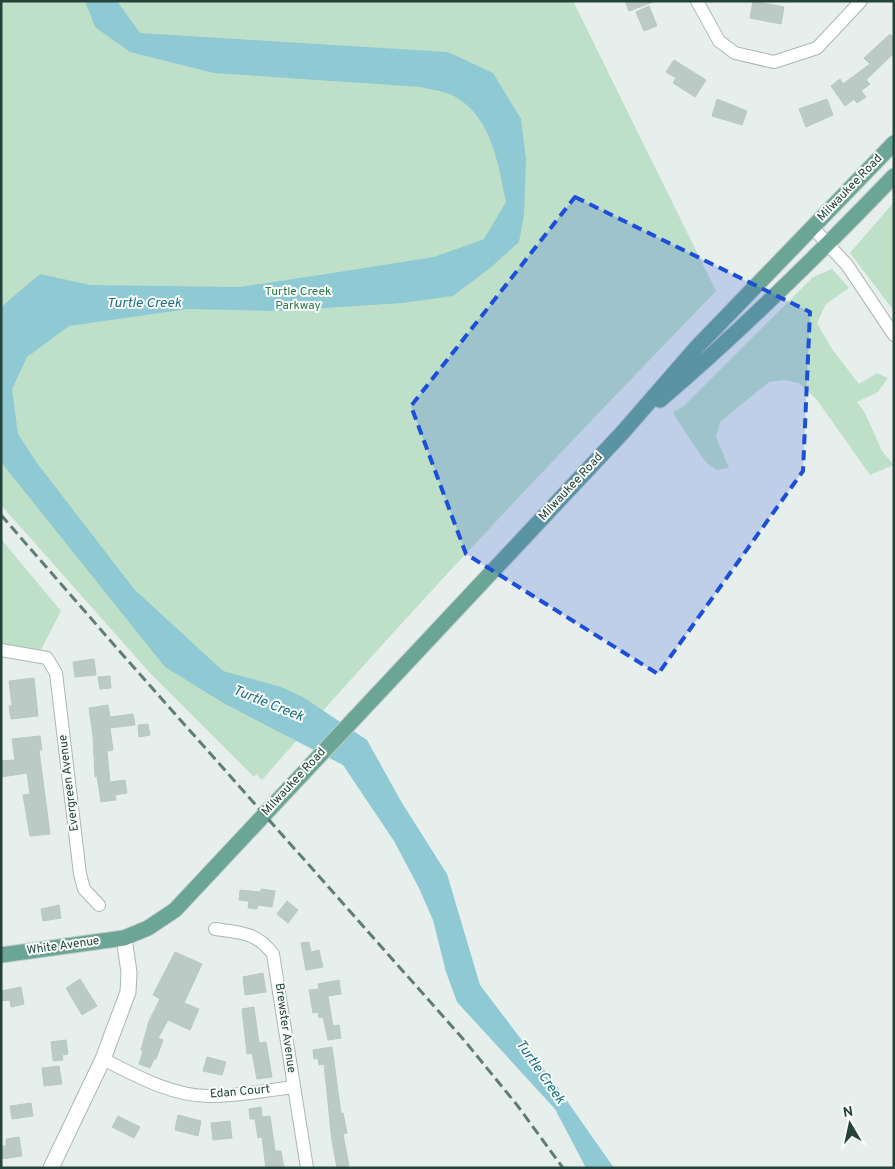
<svg xmlns="http://www.w3.org/2000/svg" width="895" height="1169" font-family="Overpass,sans-serif">
	<rect width="100%" height="100%" fill="#e6efeb"/>
	<path fill="#bfe0c8" d="M1,1H573L716,291C561,451 408,612 262,780L256,774L254,777L150,673L1,505Z
		M894,202V311L850,253Z
		M832,269L849,288L826,304L817,323L832,349L859,384L877,373L888,378L878,392L857,402L865,413L882,451L894,465L870,475L817,400L799,383L783,380L769,382L720,422L716,437L729,468L717,470C714,468 709,466 707,463C702,458 675,417 673,412L683,407L813,277Z
		M1,539L61,611L41,650L1,645Z"/>
	<path fill="#8ec9d4" d="M85,1H117L140,33L448,52L493,73L521,119L526,159L524,215L519,242L490,268L453,296L402,303L279,311L188,309L69,326L27,357L12,389L18,434L37,463L134,589L223,671L281,687L303,697L367,740L402,803L447,874L480,985L558,1088L614,1168H586L555,1109L457,1002L446,972L433,920L419,888L394,841L343,765L225,704L165,667L1,462V307L40,274L90,285L240,287L339,272L434,257L484,239L506,202C498,164 492,117 454,96C445,91 431,90 421,87L214,73L130,52L95,27Z"/>
	<path fill="#bbcac4" stroke="#b8c9c2" d="M625,1H652L653,2L629,11Z
		M753,1L784,7L781,24L750,18Z
		M649,6L657,26L644,31L636,12Z
		M890,34L894,38V53L866,80L870,84L861,91L866,97L857,103L854,99L845,106L831,86L840,79L843,84L870,64L864,58Z
		M674,60L706,80L695,97L673,83L676,78L666,72Z
		M717,99L747,111L742,125L712,116Z
		M827,99L833,115L806,127L799,109Z
		M94,659L96,675L75,677L73,662Z
		M110,676L111,688L100,689L98,677Z
		M34,678L38,716L11,719L9,706H12L9,681Z
		M108,705L110,717L133,714L135,725L110,728L113,750L107,751L110,782L125,780L127,793L115,795L116,800L101,802L97,776L95,777L93,736L89,708Z
		M148,724L150,735L139,737L138,725Z
		M40,736L42,750H39L50,834L30,836L23,795L30,794L27,773L1,777V761L15,760L12,739Z
		M261,889L275,891L272,907L258,905L257,909L248,908L249,901L239,900L240,890L261,892Z
		M287,901L298,910L288,923L277,914Z
		M59,905L61,918L43,921L41,909Z
		M309,942L311,952L319,950L323,967L306,970L301,943Z
		M175,952L202,964L184,1003L199,1009L190,1030L168,1020L158,1038L163,1040L156,1059H154L150,1068L139,1064L143,1051L141,1050L149,1021L160,999L153,995Z
		M263,973L266,992L245,995L243,977Z
		M80,979L97,1006L82,1015L66,988Z
		M339,980L341,994L328,996L333,1026L339,1025L341,1038L328,1040L323,1017L319,1018L318,1012L313,1013L309,990L319,989L318,984Z
		M21,987L24,1004L11,1007L10,1000L1,1001V991Z
		M254,1007L259,1043L266,1042L272,1077L257,1079L252,1053L247,1054L242,1009Z
		M66,1040L68,1054L62,1055L63,1060L53,1061L51,1042Z
		M332,1047L341,1114L343,1113L347,1133L343,1134L349,1166L341,1168H337L332,1141L324,1064L319,1065L318,1058L314,1059L313,1050Z
		M207,1057L226,1062L222,1075L203,1071Z
		M59,1066L62,1084L44,1086L42,1068Z
		M31,1103L33,1116L12,1119L10,1106Z
		M261,1107L262,1117L270,1116L275,1151H281L284,1168H266L262,1137L258,1138L255,1119H250L249,1109Z
		M178,1115L201,1121L198,1136L175,1130Z
		M118,1116L140,1127L134,1138L112,1127Z
		M230,1121L232,1138L213,1140L211,1123Z
		M19,1137L22,1156L1,1159V1146H6V1139Z"/>
	<g fill="none" stroke-linecap="round" stroke-linejoin="round">
		<g stroke="#a8b8b2" stroke-width="14">
			<path id="minor" d="M697,1L719,41L735,53L774,62L817,48L861,1
				M813,228L847,265L894,335
				M1,650L47,658L56,673L80,874L84,889L99,905
				M215,929C242,933 256,932 273,954L307,1168
				M103,1059C136,1076 174,1097 212,1096C239,1096 267,1090 294,1087"/>
		</g>
		<g stroke="#a8b8b2" stroke-width="17">
			<path id="tertiary" d="M51,1168L103,1059L128,992L129,972L124,938"/>
		</g>
		<g stroke="#c2cac8" stroke-width="17">
			<path id="primary" d="M660,400C742,330 819,254 894,176
				M1,955L124,938L148,928L175,910L623,432L696,348L894,143"/>
		</g>
		<use href="#minor" stroke="#fff" stroke-width="12"/>
		<use href="#tertiary" stroke="#fff" stroke-width="15"/>
		<use href="#primary" stroke="#6aa596" stroke-width="15"/>
		<path stroke="#5f7d75" stroke-width="3" stroke-dasharray="10 5" stroke-linecap="butt" d="M1,515L122,654L464,1040L517,1105L563,1168"/>
	</g>
	<path fill="#1d4ed8" fill-opacity="0.2" stroke="#1d4ed8" stroke-width="4" stroke-dasharray="10 6" stroke-linejoin="round" d="M575,197L810,312L803,471L658,674L466,554L411,406Z"/>
	<g text-anchor="middle" dominant-baseline="central" stroke-width="4" stroke-linejoin="round" paint-order="stroke">
		<g font-size="12" fill="#24423a" stroke="#f7fbf9">
			<text transform="translate(850 188) rotate(-46)">Milwaukee Road</text>
			<text transform="translate(571 487) rotate(-47)">Milwaukee Road</text>
			<text transform="translate(294 782) rotate(-47)">Milwaukee Road</text>
			<text transform="translate(69 783) rotate(-97)">Evergreen Avenue</text>
			<text transform="translate(63 946) rotate(-8)">White Avenue</text>
			<text transform="translate(285 1028) rotate(82)">Brewster Avenue</text>
			<text transform="translate(240 1092) rotate(-5)">Edan Court</text>
		</g>
		<g font-size="12" fill="#2d7a4b" stroke="#f7fbf9">
			<text x="298" y="292">Turtle Creek<tspan x="298" dy="14">Parkway</tspan></text>
		</g>
		<g font-size="14" font-style="italic" fill="#1c6f80" stroke="#f7fbf9">
			<text x="144" y="303">Turtle Creek</text>
			<text transform="translate(268 704) rotate(22)">Turtle Creek</text>
			<text transform="translate(540 1072) rotate(55)">Turtle Creek</text>
		</g>
	</g>
	<rect width="895" height="1169" fill="none" stroke="#24423a" stroke-width="5"/>
	<g transform="translate(850 1124) rotate(351)" stroke="#f7fbf9" stroke-width="4" paint-order="stroke">
	<path d="M0-4L9 19L0 12L-9 19Z" fill="#24423a"/>
	<text y="-8" font-size="14" font-weight="bold" text-anchor="middle" fill="#24423a">N</text>
	</g>
</svg>
